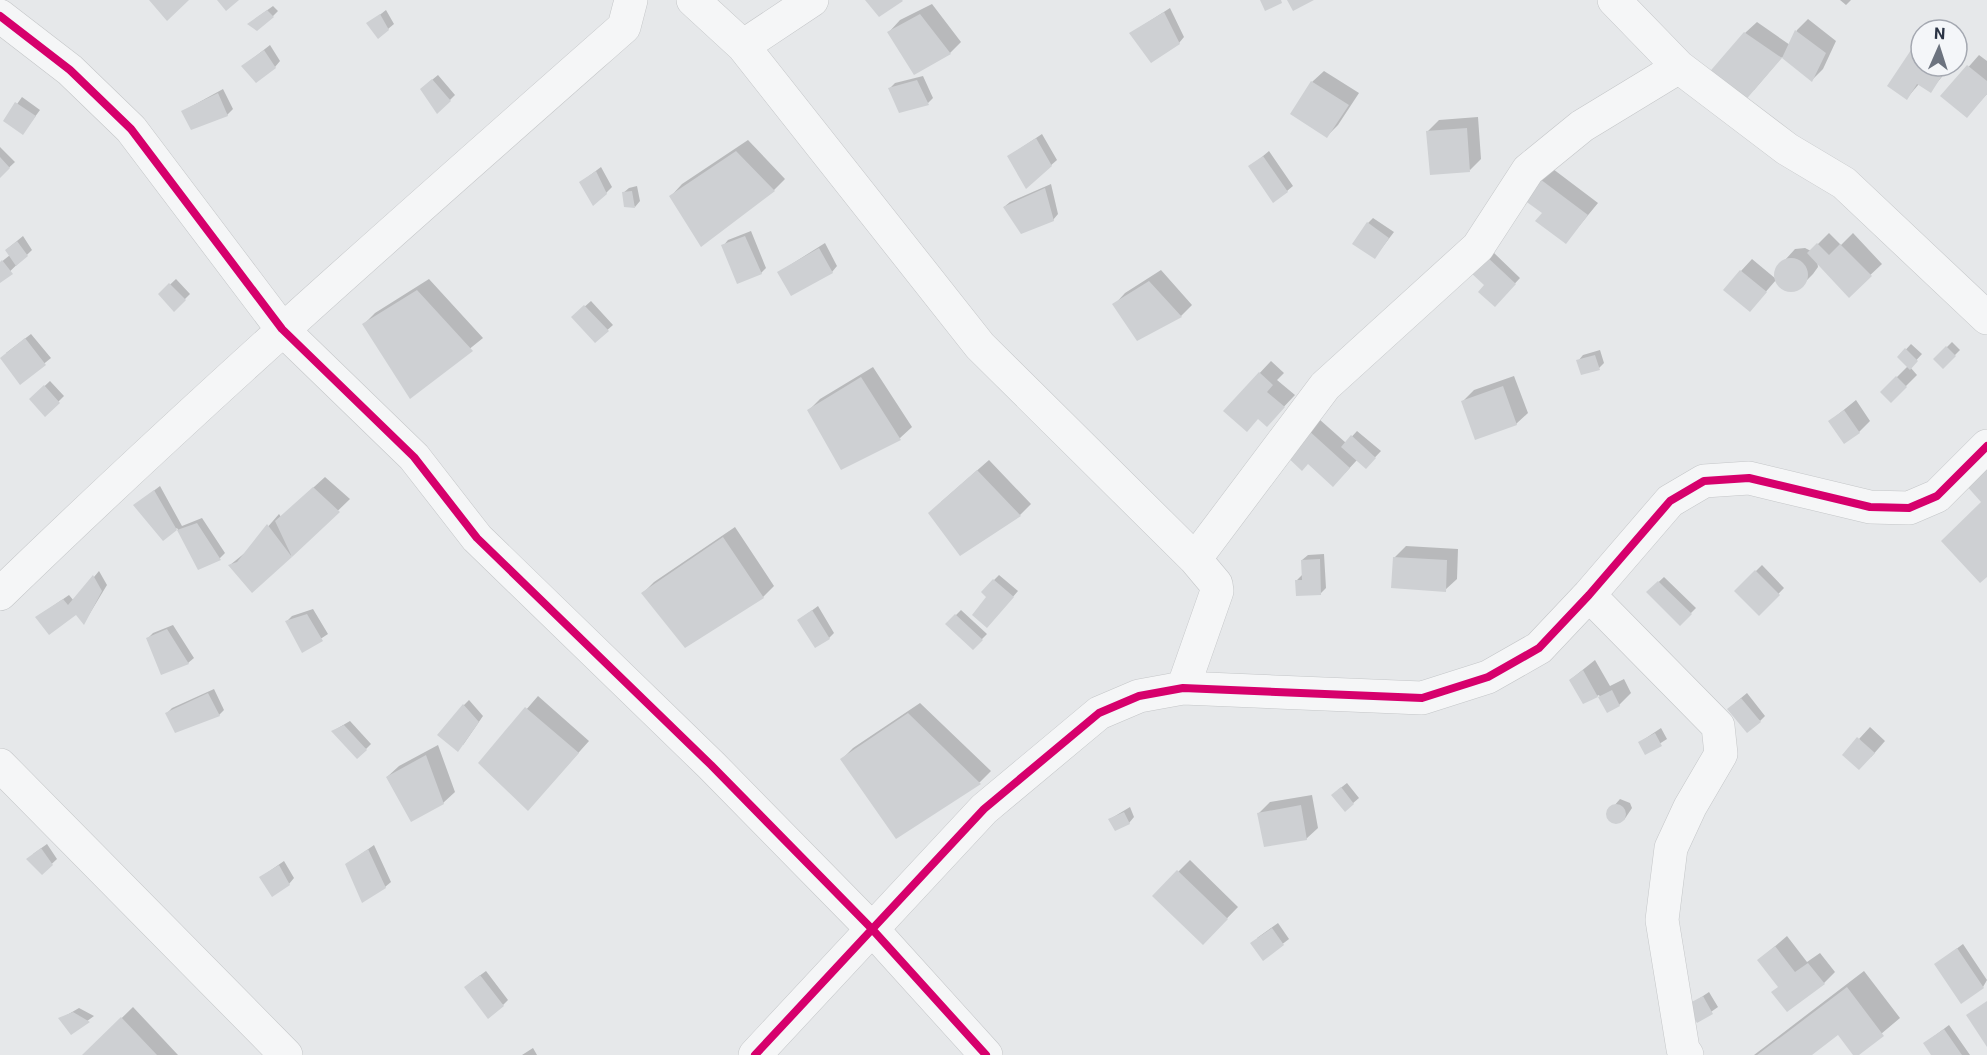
<svg xmlns="http://www.w3.org/2000/svg" width="1987" height="1055" font-family="Roboto,sans-serif">
	<rect width="100%" height="100%" fill="#e6e8ea"/>
	<path fill="#0003" d="M1840,0H1851L1846,5Z
		M932,4L961,42L950,53L914,73L889,32L900,20Z
		M273,6L278,11L273,16L255,19Z
		M1170,8L1184,37L1179,43L1131,33Z
		M386,10L394,24L388,29L368,24Z
		M1808,19L1836,41L1823,69L1812,80L1782,57L1754,90L1745,33L1757,22L1790,45L1797,30Z
		M1921,40V66H1951L1930,91L1919,84L1907,98L1916,45Z
		M270,45L280,61L275,67L243,66Z
		M1979,55L1987,61V94L1967,116L1943,96Z
		M1324,71L1359,93L1338,125L1327,136L1312,82Z
		M438,75L455,95L438,112L427,84Z
		M923,76L933,98L928,103L890,88L895,83Z
		M223,89L233,109L227,115L183,111Z
		M22,97L40,110L23,133L5,121Z
		M1478,117L1481,159L1470,170L1428,131L1439,120Z
		M1042,134L1057,160L1027,186L1009,156Z
		M748,140L785,179L774,190L671,196L682,184Z
		M0,147L15,162L0,176Z
		M1269,151L1293,186L1287,191L1250,167Z
		M601,167L612,187L606,193L581,182Z
		M1553,169L1598,203L1566,242L1544,212L1541,180Z
		M1051,184L1058,214L1053,220L1004,207L1010,202Z
		M637,186L640,201L635,207L623,193L629,188Z
		M1373,218L1394,232L1375,257L1368,223Z
		M751,231L766,268L761,273L723,246L728,240Z
		M1829,233L1841,245L1853,233L1882,264L1849,295L1817,261L1818,267L1813,274L1801,286L1788,290L1776,280L1750,310L1741,271L1752,259L1776,279V270L1795,249L1805,248L1811,251Z
		M23,236L32,250L0,281V263L10,255L6,250Z
		M825,243L837,266L832,272H779Z
		M1493,252L1520,278L1495,305L1486,285L1473,272Z
		M1161,270L1192,305L1181,316L1114,305L1125,293Z
		M176,279L190,294L174,310L160,294Z
		M429,279L483,338L410,397L364,324L375,313Z
		M591,301L613,325L595,341L573,317Z
		M31,334L51,358L20,383L6,353Z
		M1952,342L1960,350L1943,367L1935,359Z
		M1911,344L1922,354L1910,367L1917,375L1891,401L1882,392L1908,366L1899,357Z
		M1600,350L1604,363L1599,368L1578,361L1583,355Z
		M1271,361L1284,373L1277,380L1295,395L1278,413L1259,417L1225,410Z
		M873,367L912,427L900,438L842,468L809,410L820,399Z
		M1514,376L1528,413L1516,424L1463,401L1474,390Z
		M50,381L64,396L45,415L31,399Z
		M1856,400L1870,421L1859,432L1830,421Z
		M1319,419L1346,443L1357,431L1381,451L1366,467L1357,460L1345,473L1286,454Z
		M989,460L1031,504L1020,515L941,502Z
		M325,477L350,499L291,556L230,565L246,552L279,514L281,517Z
		M160,486L182,526L202,518L225,553L220,558L199,568L177,528L164,539L135,505Z
		M735,527L774,586L763,597L643,593L654,582Z
		M1406,546L1458,549L1457,579L1445,590L1394,558Z
		M1324,554L1326,588L1320,594L1297,580L1303,574L1302,560L1308,555Z
		M1762,565L1784,588L1759,614L1736,591Z
		M99,571L107,585L84,623L76,613L37,617L69,595L74,601Z
		M999,575L1018,591L993,620L988,597L994,580Z
		M1664,577L1696,608L1680,624L1648,592Z
		M818,606L834,633L829,638L799,620Z
		M313,609L328,634L302,651L287,621L292,616Z
		M961,610L987,634L973,648L947,624Z
		M173,625L194,658L188,663L161,673L148,638L153,633Z
		M1595,660L1610,686L1624,679L1631,693L1619,705L1607,711L1599,695L1584,702L1570,680Z
		M214,689L224,710L219,715L167,713L172,708Z
		M1747,693L1765,716L1760,721L1735,703Z
		M538,696L589,741L539,797L480,763Z
		M469,700L483,716L463,745L464,705Z
		M920,703L991,771L980,782L897,837L842,759L853,748Z
		M350,721L371,744L366,749L333,731Z
		M1870,727L1885,741L1871,757L1859,739Z
		M1661,728L1667,739L1645,753L1640,742Z
		M438,745L455,792L443,803L387,777L399,766Z
		M1347,783L1359,798L1345,810L1338,790Z
		M1312,795L1318,828L1306,839L1259,813L1270,802Z
		M1620,799L1630,803L1632,808L1624,820L1613,823L1607,814Z
		M1130,807L1134,817L1129,823L1110,819Z
		M47,844L57,859L42,873L33,854Z
		M374,845L391,882L385,887L347,864Z
		M1190,860L1238,907L1203,943L1154,896Z
		M284,861L294,878L289,884L261,877Z
		M1278,923L1289,939L1263,959L1257,938Z
		M1787,936L1807,962L1820,953L1835,972L1824,983L1779,986L1759,960Z
		M1963,944L1987,980L1983,987L1936,964Z
		M486,971L508,1000L503,1005L471,982Z
		M1864,971L1900,1018L1856,1055L1838,1033L1810,1055H1754Z
		M1709,992L1718,1007L1698,1021L1688,1006Z
		M133,1007L178,1055H84Z
		M79,1008L94,1016L71,1033L60,1019Z
		M1949,1025L1970,1055H1933L1925,1043Z
		M533,1048L537,1055H522Z"/>
	<path fill="#ced0d3" d="M149,0H189L167,21Z
		M217,0H239L226,11Z
		M865,0H902L903,1L879,17Z
		M1260,0H1281L1282,3L1265,11Z
		M1287,0H1314L1293,11Z
		M267,10L274,17L257,31L247,24Z
		M1164,12L1180,44L1151,63L1129,33Z
		M380,14L389,30L378,39L366,23Z
		M920,14L951,54L914,75L887,32Z
		M1795,30L1826,53L1812,82L1782,58Z
		M1744,32L1782,58L1743,103L1706,76Z
		M1915,44L1921,48V66H1948L1931,93L1917,84L1907,100L1887,86Z
		M264,50L276,68L256,83L241,66Z
		M1967,65L1987,81V94L1967,118L1940,96Z
		M432,79L451,101L437,114L420,89Z
		M917,80L929,105L899,113L888,88Z
		M1311,81L1349,105L1327,138L1290,114Z
		M218,93L228,116L191,130L181,111Z
		M15,102L36,116L23,135L3,121Z
		M1467,128L1470,172L1430,175L1426,131Z
		M1036,138L1052,166L1026,189L1007,156Z
		M736,151L775,191L701,247L669,196Z
		M1263,156L1288,192L1273,203L1248,166Z
		M0,157L10,168L0,178Z
		M596,171L607,194L593,206L579,182Z
		M1540,179L1588,215L1566,244L1535,221L1542,213L1524,200Z
		M1045,188L1054,221L1021,234L1003,207Z
		M632,191L635,208L624,207L622,192Z
		M1367,222L1389,238L1375,259L1352,244Z
		M745,236L762,274L737,284L721,245Z
		M17,241L28,256L16,266L5,250Z
		M1817,243L1829,255L1840,244L1872,276L1849,298L1807,253Z
		M819,248L833,273L791,296L777,272Z
		M1486,256L1516,284L1495,307L1478,292L1484,285L1470,272Z
		M1774 275a17 17 0 1 1 34 0a17 17 0 1 1-34 0Z
		M2,260L13,274L0,283V262Z
		M1740,270L1767,292L1750,312L1723,290Z
		M1149,281L1182,317L1137,341L1112,304Z
		M169,283L186,300L174,312L158,294Z
		M417,290L473,351L410,399L362,324Z
		M584,305L609,331L595,343L571,317Z
		M25,338L46,365L20,385L0,358Z
		M1946,346L1956,356L1943,369L1933,359Z
		M1905,348L1918,361L1910,370L1897,357Z
		M1595,355L1600,370L1581,375L1576,360Z
		M1259,372L1273,385L1267,392L1285,407L1267,427L1258,419L1247,432L1223,411Z
		M1896,376L1907,387L1891,403L1880,392Z
		M861,377L901,440L841,470L807,410Z
		M44,385L60,403L45,417L29,399Z
		M1503,386L1517,425L1475,440L1461,401Z
		M1844,410L1860,433L1844,444L1828,421Z
		M1307,429L1350,468L1333,487L1308,464L1302,471L1284,454Z
		M1351,435L1376,458L1366,469L1341,447Z
		M1987,465V577L1980,583L1941,541L1981,502L1965,484Z
		M977,470L1021,516L960,556L928,513Z
		M313,487L340,512L292,557L275,521Z
		M154,490L177,530L163,541L133,505Z
		M197,523L221,560L198,570L177,530Z
		M267,524L292,557L252,593L228,565L237,562Z
		M723,537L764,598L685,648L641,593Z
		M1393,557L1447,560L1446,592L1391,588Z
		M1320,559L1321,595L1296,596L1295,580H1302L1301,560Z
		M1755,570L1780,595L1759,616L1734,591Z
		M93,575L102,591L84,625L76,615L49,635L35,617L63,599L68,605Z
		M993,579L1014,597L987,628L972,615L986,597L981,592Z
		M1658,581L1692,614L1680,626L1646,592Z
		M812,610L830,639L815,648L797,620Z
		M307,614L323,641L302,653L285,621Z
		M955,614L983,640L973,650L945,624Z
		M167,629L189,664L161,675L146,638Z
		M1583,670L1598,697L1612,690L1620,706L1607,713L1598,697L1583,704L1569,680Z
		M208,693L220,716L175,733L165,713Z
		M1741,698L1761,722L1747,733L1727,709Z
		M463,704L479,722L458,752L437,735Z
		M525,707L579,753L528,811L478,763Z
		M908,713L981,784L896,839L840,759Z
		M344,725L367,750L357,759L331,731Z
		M1655,733L1662,746L1645,755L1638,742Z
		M1857,737L1875,753L1859,770L1842,755Z
		M426,755L444,804L411,822L386,777Z
		M1341,787L1354,804L1345,812L1331,795Z
		M1606 814a10 10 0 1 1 20 0a10 10 0 1 1-20 0Z
		M1301,805L1307,840L1264,847L1257,813Z
		M1124,812L1130,824L1115,831L1108,819Z
		M41,848L53,865L42,875L26,859Z
		M368,849L386,888L362,903L345,864Z
		M279,865L290,885L272,897L259,877Z
		M1177,870L1228,919L1203,945L1152,896Z
		M1272,928L1284,945L1263,961L1250,943Z
		M1775,946L1795,972L1808,963L1825,984L1787,1012L1771,992L1778,987L1757,960Z
		M1957,948L1984,988L1961,1004L1934,964Z
		M480,975L504,1006L488,1019L464,987Z
		M1847,987L1884,1036L1859,1055H1853L1838,1035L1812,1055H1757Z
		M1703,996L1713,1014L1697,1023L1686,1005Z
		M1987,1001V1047L1966,1015Z
		M73,1012L90,1022L71,1035L58,1018Z
		M121,1017L157,1055H82Z
		M1944,1029L1962,1055H1931L1923,1043Z"/>
	<g fill="none" stroke-linecap="round" stroke-linejoin="round">
		<g stroke="#c4c6c8" stroke-width="34">
			<path id="minor" d="M693,0L743,46L980,346L1195,559L1216,584L1217,591L1183,688
				M1614,0L1679,67L1787,149L1844,183L1987,318
				M0,16L70,70L131,129L282,329L414,457L477,538L711,765L872,929L986,1055
				M743,46L812,0
				M1195,559L1325,386L1478,247L1528,170L1582,126L1679,67
				M0,594C202,398 413,213 624,27L631,0
				M1589,595L1718,726L1721,754L1690,807L1671,848L1662,920L1683,1049L1687,1055
				M0,765L286,1055
				M755,1055L984,809L1099,713L1139,696L1183,688L1422,698L1488,677L1539,648L1589,595L1670,501L1704,481L1749,478L1870,507L1909,508L1937,496L1987,446"/>
		</g>
		<use href="#minor" stroke="#f5f6f7" stroke-width="33"/>
		<g stroke="#f4f6f9" stroke-width="11">
			<path id="cycleway" d="M0,16L70,70L131,129L282,329L414,457L477,538L711,765L872,929L986,1055
				M755,1055L984,809L1099,713L1139,696L1183,688L1422,698L1488,677L1539,648L1589,595L1670,501L1704,481L1749,478L1870,507L1909,508L1937,496L1987,446"/>
		</g>
		<use href="#cycleway" stroke="#d6006c" stroke-width="8"/>
	</g>
	<g transform="translate(1939 48) rotate(3)"><circle r="28" fill="#f4f6f9" stroke="#a4a8b1" stroke-width="1.5"/>
	<path d="M0-4.5L10 22L0 15L-10 22Z" fill="#6c737f"/>
	<text y="-9" font-size="16" font-weight="bold" text-anchor="middle" fill="#2b3445">N</text>
	</g>
</svg>
